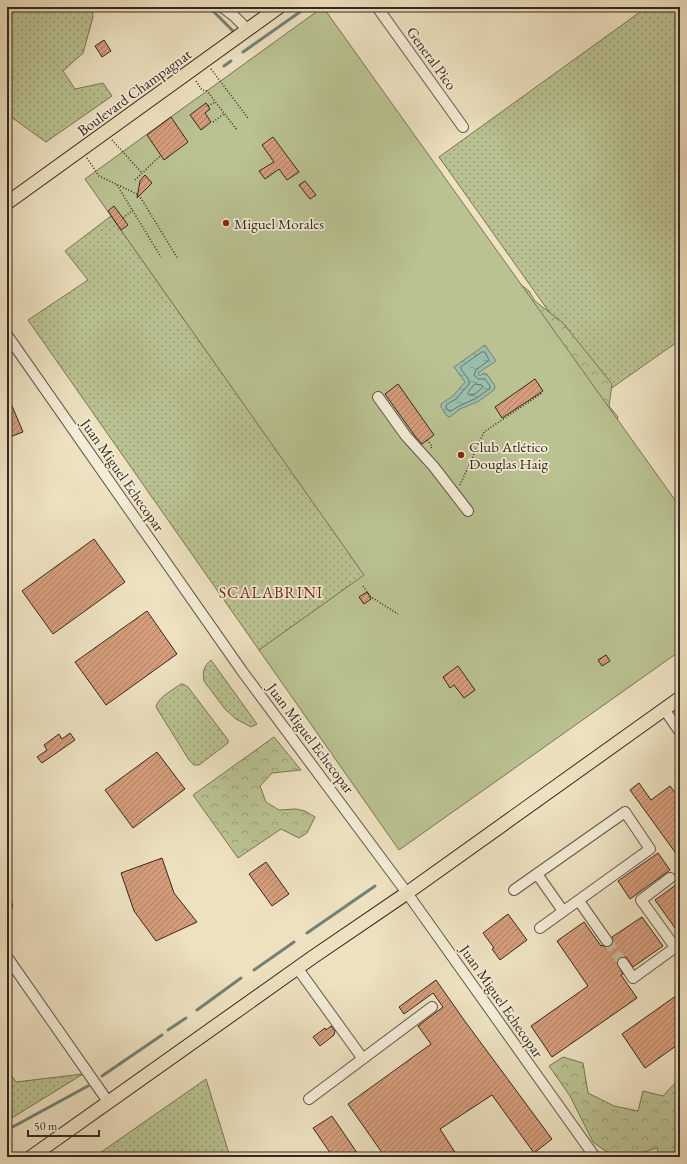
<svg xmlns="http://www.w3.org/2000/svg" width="687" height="1164" font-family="'EB Garamond',serif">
	<defs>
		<pattern id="grass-dots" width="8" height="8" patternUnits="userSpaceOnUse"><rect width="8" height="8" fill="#bac291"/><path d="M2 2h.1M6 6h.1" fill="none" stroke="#989e76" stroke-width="1.8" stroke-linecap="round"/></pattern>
		<pattern id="forest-crowns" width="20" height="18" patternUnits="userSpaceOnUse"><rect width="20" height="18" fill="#bac291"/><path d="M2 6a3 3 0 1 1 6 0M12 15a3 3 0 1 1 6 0" fill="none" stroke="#989e76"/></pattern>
		<pattern id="water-ripples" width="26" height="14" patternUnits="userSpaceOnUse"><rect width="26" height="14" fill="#9abeac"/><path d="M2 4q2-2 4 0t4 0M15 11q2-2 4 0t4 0" fill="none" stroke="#7e9a8c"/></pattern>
		<pattern id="building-hatch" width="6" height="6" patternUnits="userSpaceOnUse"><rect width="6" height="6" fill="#d59d7b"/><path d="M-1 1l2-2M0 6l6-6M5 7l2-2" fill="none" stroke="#ae8064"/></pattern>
	</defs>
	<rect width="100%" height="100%" fill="#ede1c0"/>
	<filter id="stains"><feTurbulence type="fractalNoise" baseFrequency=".005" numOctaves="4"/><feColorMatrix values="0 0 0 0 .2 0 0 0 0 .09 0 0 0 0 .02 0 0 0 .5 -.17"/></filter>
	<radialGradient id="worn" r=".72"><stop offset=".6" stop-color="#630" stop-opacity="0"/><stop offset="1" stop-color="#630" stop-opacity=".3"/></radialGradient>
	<path fill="url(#grass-dots)" stroke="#787458" d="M7,7H92L93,17L83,53L63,71L75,89L103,83L112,96L46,142L7,114Z
		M647,7H680V340L606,392L439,157Z
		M111,216L365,575L259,650L28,320L88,280L65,251Z
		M211,660L257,724L251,727L236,719L225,709L204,681C202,672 204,666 211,660Z
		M181,684H183L188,687L228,740V743L199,765H194L189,760L156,707C158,697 173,690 181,684Z
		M7,1069L16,1082L83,1074L7,1121Z
		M206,1079L230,1157H94Z"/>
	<path fill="url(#forest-crowns)" stroke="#787458" d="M516,281L529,291L535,301L563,323L612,384L609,406L618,417L606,445Z
		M274,737L301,770L272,773L260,786L266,802L279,810L296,809L305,811L315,817L307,833L299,838L281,829L238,858L193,795Z
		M563,1057L583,1063L588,1093L614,1106L638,1111L643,1091L663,1096L680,1078V1157H659L657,1148L643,1152L636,1157H614L593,1142L570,1096L549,1066Z"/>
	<path fill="#bac291" stroke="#787458" d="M323,7L680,507V651L399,850L259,650L364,575L85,179Z"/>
	<path fill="url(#water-ripples)" stroke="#728274" d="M485,345L496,361L478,373L480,376L483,373L487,374L495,386L494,390L479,401L460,409L450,417L447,416L441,407V404L453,396L465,382L454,367Z"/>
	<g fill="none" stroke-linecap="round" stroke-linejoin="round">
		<path stroke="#687266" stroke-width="1" d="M482,352H485L489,360L476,370L474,375L478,379H485L490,386V388L477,398L459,406L451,411H449L446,407V405L456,399L469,384V380L461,369V367Z
			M475,384L482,385L483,387L475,394L469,395L468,393Z"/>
		<path stroke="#728274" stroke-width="3" d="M206,7L214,12L233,31
			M243,52L307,7
			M224,66L231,61
			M307,933L375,886
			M254,970L294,942
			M197,1010L241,978
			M168,1030L186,1018
			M102,1076L162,1035
			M7,1130L88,1086"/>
	</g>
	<path fill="url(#building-hatch)" stroke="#372720" d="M104,40L111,51L102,57L95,46Z
		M206,103L210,109L205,113L211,122L201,130L190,115Z
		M171,117L188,142L164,160L147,135Z
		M273,137L299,172L287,180L279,169L265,179L259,171L274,162L262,145Z
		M145,175L152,183L137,198L140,181Z
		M305,181L316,195L310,199L299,185Z
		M114,206L128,225L121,230L108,211Z
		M535,379L543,391L502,418L495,407Z
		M398,384L434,435L422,444L415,436L385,394Z
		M7,394L23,432L7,438Z
		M94,539L125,582L53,634L22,591Z
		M367,592L371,599L364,604L359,597Z
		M147,611L177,654L106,705L75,662Z
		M606,655L610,661L602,666L598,660Z
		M458,666L475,690L464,698L454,685L450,688L443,677Z
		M70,733L75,740L42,763L37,757L47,750L44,745L59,734L62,739Z
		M157,752L185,789L133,828L105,790Z
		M639,783L651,800L670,786L680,799V859L630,790Z
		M658,853L670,870L630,899L618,881Z
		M162,858L174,893L197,922L156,941L134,911L121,873Z
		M266,862L289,894L272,906L249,874Z
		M680,882V935L655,900Z
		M508,914L527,940L500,960L492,949L494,948L483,933Z
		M642,917L663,946L633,967L626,957H622L619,958L617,963L623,974L621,975L637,998L552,1057L531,1026L588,986L557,941L584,922L601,946L602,945L605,947H608L611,946L613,943L612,937Z
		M436,980L464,1020L552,1139L534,1153L492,1095L440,1129L458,1157H385L348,1104L431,1044L418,1026L443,1007L433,993L404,1014L399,1007Z
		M680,993V1043L645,1068L622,1034Z
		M331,1026L335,1031L334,1035L320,1046L313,1037L325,1028L326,1030Z
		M332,1116L360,1157H333L313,1128Z"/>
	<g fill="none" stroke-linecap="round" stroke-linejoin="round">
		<path stroke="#c9bca0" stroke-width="10" stroke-dasharray="10 5" stroke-linecap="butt" d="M607,941L623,963"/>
		<g stroke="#645648" stroke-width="12">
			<path id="minor" d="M222,7L234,16L248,30
				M377,7L463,127
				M7,335L242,671L407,893L595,1157
				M378,397L406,436L434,467L468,511
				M664,709L680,732
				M537,874L563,911
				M670,878L641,900L675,947
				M514,890L625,812L650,849L540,928
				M579,901L607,941
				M7,905V906
				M7,957L109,1103
				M623,963L633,978L680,944
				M298,969L363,1059
				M309,1099L432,1007"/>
		</g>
		<g stroke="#372720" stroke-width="15">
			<path id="major" d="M7,203L279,7
				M31,1157L313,957L407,893L680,698"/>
		</g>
		<path stroke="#372720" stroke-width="1.5" stroke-dasharray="1 2" stroke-linecap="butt" d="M211,69L248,118
			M196,81L202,90L207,91L237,130
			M208,106L215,102
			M213,122L224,114
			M112,140L142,173
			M87,158L99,176L139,195L178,259
			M135,180L161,155
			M117,185L161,257
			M123,218L133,210
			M427,440L432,446L431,449
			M460,485L484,432L542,393
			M363,586L371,597L398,614"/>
		<use href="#minor" stroke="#f3ecd6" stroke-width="10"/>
		<use href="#major" stroke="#ede1c0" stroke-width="13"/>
	</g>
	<g fill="#8f2418" stroke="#f3ecd6" stroke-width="1.5">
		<circle cx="226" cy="223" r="4"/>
		<circle cx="461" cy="455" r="4"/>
	</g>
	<g text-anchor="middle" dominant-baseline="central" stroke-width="3.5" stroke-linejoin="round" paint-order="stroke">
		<g font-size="15" fill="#372720" stroke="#f3ecd6">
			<text transform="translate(432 58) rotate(54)">General Pico</text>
			<text transform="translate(134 92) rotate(-36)">Boulevard Champagnat</text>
			<text transform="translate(123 475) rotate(55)">Juan Miguel Echecopar</text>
			<text transform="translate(311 738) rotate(53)">Juan Miguel Echecopar</text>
			<text transform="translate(502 1001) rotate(55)">Juan Miguel Echecopar</text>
		</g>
		<g font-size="15" fill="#372720" stroke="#f3ecd6" text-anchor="start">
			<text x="234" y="223">Miguel Morales</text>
			<text x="469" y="446">Club Atlético<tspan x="469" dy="17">Douglas Haig</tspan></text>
		</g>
		<g font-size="16" letter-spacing="1" fill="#7a1f14" stroke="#f3ecd6">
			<text x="271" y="592">SCALABRINI</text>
		</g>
	</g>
	<rect width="687" height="1164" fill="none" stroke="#ede1c0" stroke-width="24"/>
	<rect x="8" y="8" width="671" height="1148" fill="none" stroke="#372720" stroke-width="2"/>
	<rect x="12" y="12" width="663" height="1140" fill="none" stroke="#372720"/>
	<path d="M28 1130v6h71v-6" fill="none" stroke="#372720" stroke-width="2"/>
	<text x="34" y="1130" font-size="12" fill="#372720" stroke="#f3ecd6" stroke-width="3" paint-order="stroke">50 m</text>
	<rect width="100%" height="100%" filter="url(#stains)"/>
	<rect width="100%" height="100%" fill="url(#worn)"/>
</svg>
